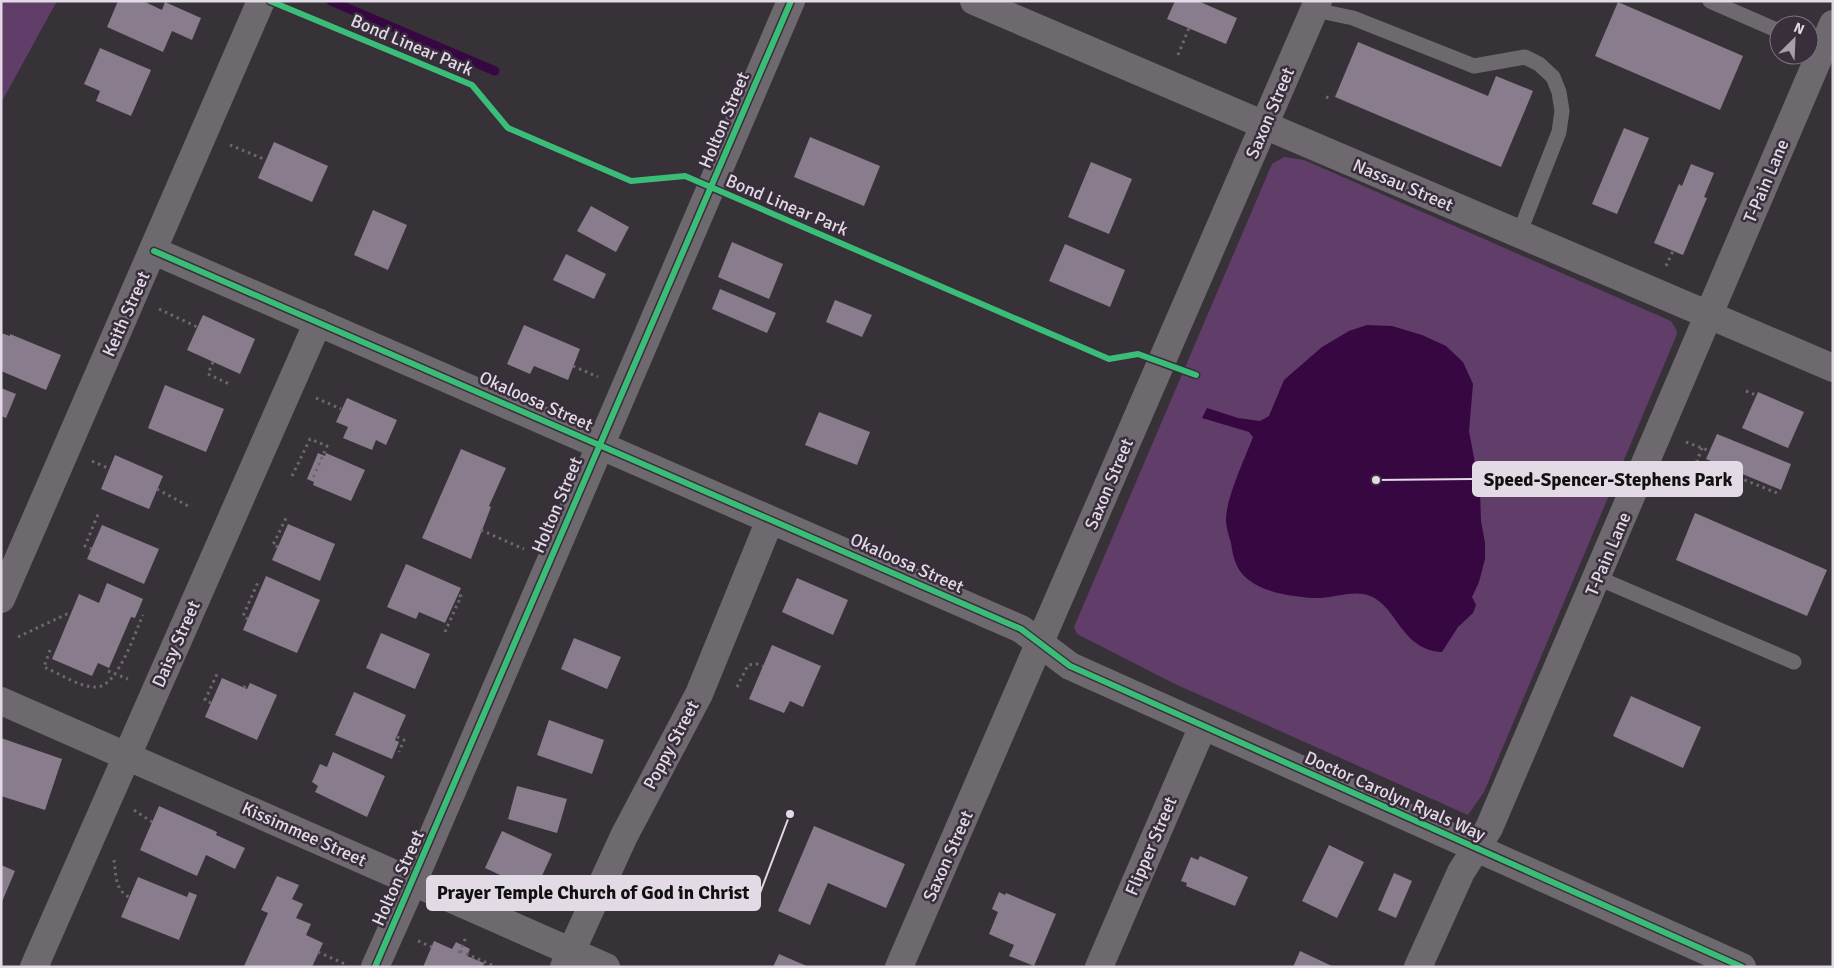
<svg xmlns="http://www.w3.org/2000/svg" width="1834" height="968" font-family="Signika,sans-serif">
	<rect width="100%" height="100%" fill="#373238"/>
	<path fill="#613d69" d="M1,1H57L1,103Z
		M1284,157L1304,160L1671,321L1676,329L1677,334L1484,792L1468,815L1175,684L1077,634L1074,627L1272,164Z"/>
	<path fill="#370742" d="M1367,325L1392,326L1422,335L1446,346L1463,362L1473,384L1469,431L1480,490L1481,521L1485,543V559L1479,582L1472,597L1476,605L1473,613L1458,627L1442,652C1401,650 1397,606 1370,596C1352,589 1333,599 1314,598C1287,596 1245,591 1235,561C1233,556 1232,549 1231,543C1229,536 1226,527 1226,520C1226,498 1245,458 1253,437L1249,432L1202,418L1207,408L1238,418L1260,421L1269,416L1284,380L1322,347L1349,331Z"/>
	<g fill="none" stroke-linecap="round" stroke-linejoin="round">
		<path stroke="#370742" stroke-width="9" d="M331,1L495,71"/>
	</g>
	<path fill="#897c8c" d="M118,1H143L162,10L165,2L201,18L192,40L172,31L163,52L107,27Z
		M1175,1H1198L1237,18L1226,44L1167,19Z
		M1618,2L1743,56L1720,110L1595,56Z
		M1358,42L1488,96L1496,76L1533,91L1501,167L1335,97Z
		M100,48L151,70L131,116L96,101L100,91L84,84Z
		M1624,128L1649,138L1617,214L1592,204Z
		M810,137L880,166L864,206L794,177Z
		M274,142L328,166L312,202L258,178Z
		M1091,162L1132,179L1109,234L1068,217Z
		M1691,164L1714,173L1704,197L1707,198L1683,255L1654,243L1679,184L1682,186Z
		M591,206L629,227L616,252L577,231Z
		M373,210L407,225L388,270L354,255Z
		M732,242L783,264L769,299L718,277Z
		M1065,244L1125,270L1110,307L1049,281Z
		M566,254L606,274L594,299L553,280Z
		M720,289L776,313L767,333L712,309Z
		M835,300L872,315L862,337L826,322Z
		M203,315L255,339L240,374L187,350Z
		M524,325L580,349L568,380L534,366L530,374L507,364Z
		M1,333L10,336V334L61,355L46,390L1,371Z
		M165,385L224,409L206,452L148,428Z
		M1,388L16,394L6,418L1,416Z
		M1758,392L1804,412L1788,448L1742,428Z
		M347,398L397,420L386,445L376,440L372,450L343,438L348,427L336,422Z
		M819,412L870,432L857,465L805,445Z
		M1717,434L1791,464L1781,490L1706,459Z
		M461,449L506,468L489,506L491,507L471,559L422,538Z
		M318,453L325,456L326,453L365,470L351,501L313,485L314,482L307,479Z
		M115,455L163,476L149,509L101,489Z
		M1695,513L1827,570L1807,616L1676,560Z
		M288,524L335,544L320,581L272,560Z
		M102,525L159,549L144,584L87,559Z
		M406,564L461,588L445,623L419,612L416,619L387,607Z
		M266,576L320,600L297,653L243,630Z
		M797,578L848,600L833,635L782,612Z
		M107,583L143,599L135,618L131,617L109,668L98,663L92,676L52,659L79,594L99,603Z
		M381,633L430,654L415,689L366,668Z
		M574,638L621,657L607,689L561,669Z
		M772,645L821,666L803,707L790,701L784,713L749,699Z
		M222,678L247,689L250,683L277,695L257,740L205,717Z
		M354,692L406,715L395,740L399,742L392,759L335,735Z
		M1631,696L1701,727L1683,768L1613,736Z
		M549,720L604,740L592,774L537,755Z
		M1,738L62,759L45,810L1,796Z
		M333,752L385,776L367,817L315,792L318,786L312,782L320,764L327,767Z
		M517,786L567,799L557,833L508,819Z
		M159,806L217,832L216,835L245,848L235,869L206,855L197,876L140,850Z
		M814,826L905,864L886,908L828,883L810,925L778,911Z
		M502,831L552,854L535,891L485,868Z
		M1329,845L1364,862L1337,918L1302,901Z
		M1200,856L1248,877L1235,906L1186,886L1187,883L1181,881L1191,857L1198,860Z
		M1,865L15,871L1,904Z
		M1394,873L1412,881L1396,918L1378,910Z
		M277,876L299,885L292,899L303,904L296,918L311,924L306,935L323,943L312,967L244,966L268,913L261,910Z
		M138,877L187,897L189,892L197,895L179,940L121,917Z
		M999,892L1005,895L1006,893L1056,914L1034,966L1009,956L1014,945L989,934L998,912L992,909Z
		M434,941L452,949L456,942L470,949L467,956L484,963L483,967H423Z
		M1300,951L1334,967H1293Z
		M779,954L809,967H773Z"/>
	<g fill="none" stroke-linecap="round" stroke-linejoin="round">
		<path stroke="#6c686d" stroke-width="3" stroke-dasharray="2.5 4" stroke-linecap="butt" d="M1178,55L1189,28
			M1326,97L1332,99
			M230,145L266,160
			M1666,266L1673,251
			M159,309L197,327
			M213,362L208,374L229,384
			M573,366L598,377
			M1746,391L1756,395
			M316,398L341,409
			M1686,442L1710,451
			M1702,448L1697,461L1777,493
			M92,461L110,469
			M292,476L310,439L327,446L312,480
			M157,489L190,507
			M481,530L524,549
			M278,547L273,545L286,518
			M92,549L85,546L99,512
			M248,619L243,616L258,582
			M445,632L461,596L458,595
			M18,637L67,614L70,615
			M50,650L44,667C59,673 80,688 97,687C118,686 135,632 143,615
			M108,671L128,679
			M737,687L748,665L757,664L763,666
			M244,688L246,684
			M211,703L205,700L218,672
			M397,737L404,740L399,752
			M134,810L152,822
			M114,860C116,875 115,890 129,897
			M418,941L432,947
			M460,951L496,967
			M318,952L345,964
			M459,953L466,937"/>
		<path stroke="#6e696f" stroke-width="15" d="M1710,1L1779,31
			M1315,10L1353,18L1474,66L1525,57L1539,64L1553,77L1559,92L1562,111L1559,132L1519,234
			M1598,578L1794,662"/>
		<path stroke="#6e696f" stroke-width="28" d="M974,1L1833,368
			M154,251L1021,629L1070,666L1742,967
			M1,599L261,1
			M34,967L318,322
			M564,967L624,836L699,694L770,520
			M606,967L413,882L791,1
			M899,967L1318,1
			M1099,967L1203,726
			M1418,967L1461,872L1489,828L1833,24"/>
		<path stroke="#6e696f" stroke-width="28" d="M1,701L413,882L375,967"/>
		<g stroke="#392e3c" stroke-width="9">
			<path id="cycleway" d="M270,1L472,85L508,128L631,181L685,176L1109,359L1138,354L1196,375
				M154,251L1021,629L1070,666L1742,967
				M375,967L791,1"/>
		</g>
		<use href="#cycleway" stroke="#3abd76" stroke-width="6"/>
	</g>
	<g text-anchor="middle" dominant-baseline="central" stroke-width="5" stroke-linejoin="round" paint-order="stroke">
		<g font-size="18" fill="#e2dae4" stroke="#392e3c">
			<text transform="translate(412 45) rotate(23)">Bond Linear Park</text>
			<text transform="translate(1270 113) rotate(-67)">Saxon Street</text>
			<text transform="translate(724 120) rotate(-67)">Holton Street</text>
			<text transform="translate(1766 181) rotate(-67)">T-Pain Lane</text>
			<text transform="translate(1403 185) rotate(23)">Nassau Street</text>
			<text transform="translate(787 205) rotate(23)">Bond Linear Park</text>
			<text transform="translate(126 314) rotate(-66)">Keith Street</text>
			<text transform="translate(536 401) rotate(24)">Okaloosa Street</text>
			<text transform="translate(1109 484) rotate(-67)">Saxon Street</text>
			<text transform="translate(557 505) rotate(-67)">Holton Street</text>
			<text transform="translate(1608 554) rotate(-67)">T-Pain Lane</text>
			<text transform="translate(907 563) rotate(24)">Okaloosa Street</text>
			<text transform="translate(176 644) rotate(-66)">Daisy Street</text>
			<text transform="translate(671 745) rotate(-62)">Poppy Street</text>
			<text transform="translate(1395 796) rotate(24)">Doctor Carolyn Ryals Way</text>
			<text transform="translate(304 834) rotate(24)">Kissimmee Street</text>
			<text transform="translate(1151 846) rotate(-67)">Flipper Street</text>
			<text transform="translate(948 856) rotate(-66)">Saxon Street</text>
			<text transform="translate(398 878) rotate(-66)">Holton Street</text>
		</g>
	</g>
	<path fill="none" stroke="#e2dae4" stroke-width="2" d="M1376 480L1473 479M790 814L760 893"/>
	<g fill="#e2dae4" stroke="#392e3c" stroke-width="2">
		<circle cx="1376" cy="480" r="5"/>
		<circle cx="790" cy="814" r="5"/>
	</g>
	<g fill="#e2dae4" stroke="#e2dae4" stroke-width="2">
		<rect x="1473" y="462" width="269" height="34" rx="5"/>
		<rect x="427" y="876" width="333" height="34" rx="5"/>
	</g>
	<g font-size="19" text-anchor="middle" font-weight="bold" fill="#111">
		<text x="1608" y="486">Speed-Spencer-Stephens Park</text>
		<text x="593" y="899">Prayer Temple Church of God in Christ</text>
	</g>
	<rect width="1834" height="968" fill="none" stroke="#e2dae4" stroke-width="5"/>
	<g transform="translate(1794 40) rotate(24)"><circle r="24" fill="#392e3c" stroke="#7d737f"/>
	<path d="M0-4L9 19L0 12L-9 19Z" fill="#a69fa8"/>
	<text y="-8" font-size="14" font-weight="bold" text-anchor="middle" fill="#e2dae4">N</text>
	</g>
</svg>
